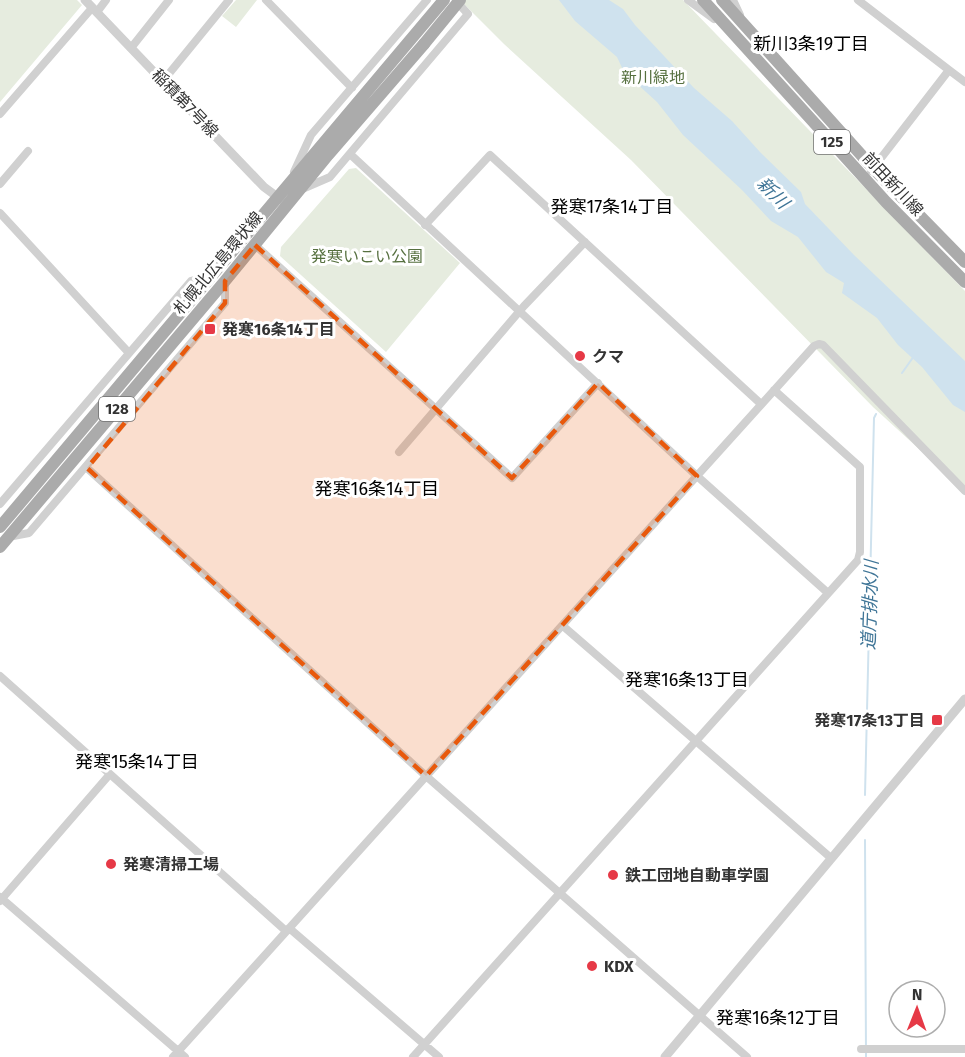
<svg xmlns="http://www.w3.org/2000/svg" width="965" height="1057" font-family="'Fira Sans','Noto Sans JP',sans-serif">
	<rect width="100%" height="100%" fill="#fff"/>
	<path fill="#e6ecdf" d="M0,0H77L82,5L0,102Z
		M236,0H257L236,27L222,16Z
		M460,0H683L965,291V491L873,407L631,160L504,44Z
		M356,168L460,263L386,352L280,256L281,247L349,169Z"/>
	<path fill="#cfe2ee" d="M559,0H609L623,9L635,25L694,88L732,121L760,152L801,192L805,204L854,255L965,361V412L953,405L922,367L898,345L877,318L842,293L844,283L826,272L798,237L771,221L742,190L683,135L657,102L624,72L617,57L575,21Z"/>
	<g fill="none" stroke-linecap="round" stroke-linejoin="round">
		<path stroke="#cfe2ee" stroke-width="2" d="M902,373L914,356
			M865,795L874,418L876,414
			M865,840L866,1057"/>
		<path stroke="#d0d0d0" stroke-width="8" d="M266,0L352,88
			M688,0L714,19
			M733,0L740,15
			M858,0L949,70L871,171
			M97,12L106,0
			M131,48L169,0
			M949,70L965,82
			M163,81L229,0
			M0,114L92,8
			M350,154L697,476L828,593
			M294,172L311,135L427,0
			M0,184L28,151
			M300,190L330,177L468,14L456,1
			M0,213L129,353
			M425,225L490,155L761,404
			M255,245L512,478L598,383
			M399,452L524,306L585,242
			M87,468L426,776L747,1057
			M0,504L191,281L210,277
			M8,537L29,533L225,303V281
			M563,626L831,858
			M0,676L286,931
			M0,897L185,1057
			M0,901L110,774
			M289,928L439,1057
			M861,1049H965
			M173,1057L814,346L819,344L823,345L965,491
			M413,1057L858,560L860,552V467L774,390"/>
		<path stroke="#d0d0d0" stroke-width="9" d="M85,0L264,187L283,201
			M665,1057L965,699"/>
		<path stroke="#ababab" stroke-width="12" d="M703,0L886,202L965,282
			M722,0L873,168L965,262
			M0,527L444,0
			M0,547L225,281L328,155L424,44"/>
		<path stroke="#ababab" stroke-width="12" d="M424,44L460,0"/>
	</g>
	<path fill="#e8590c" fill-opacity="0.2" stroke="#e8590c" stroke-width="4.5" stroke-dasharray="12 8" stroke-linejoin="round" d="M255,245L512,478L598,383L697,476L426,776L87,468L225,303V281Z"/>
	<g fill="#e63946" stroke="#fff" stroke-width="2">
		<rect x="204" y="323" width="12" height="12" rx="3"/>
		<circle cx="580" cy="356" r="6"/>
		<rect x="931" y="714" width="12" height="12" rx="3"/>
		<circle cx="111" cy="864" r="6"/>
		<circle cx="613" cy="875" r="6"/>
		<circle cx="592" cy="966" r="6"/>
	</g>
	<g text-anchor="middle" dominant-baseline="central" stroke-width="6" stroke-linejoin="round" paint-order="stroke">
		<g fill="#fff" stroke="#707070" stroke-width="1.5">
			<rect x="814" y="130" width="36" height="24" rx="4.5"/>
			<rect x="99" y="397" width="36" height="24" rx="4.5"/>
		</g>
		<g font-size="15" font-weight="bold" fill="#333">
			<text x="832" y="142">125</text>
			<text x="117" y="409">128</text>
		</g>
		<g font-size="16" fill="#56703f" stroke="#fff">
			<text x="653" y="77">新川緑地</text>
			<text x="367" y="256">発寒いこい公園</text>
		</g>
		<g font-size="16" fill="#333" stroke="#fff">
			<text transform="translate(185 103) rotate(46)">稲積第7号線</text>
			<text transform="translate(893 184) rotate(47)">前田新川線</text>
			<text transform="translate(218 263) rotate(-50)">札幌北広島環状線</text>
		</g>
		<g font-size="16" font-weight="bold" fill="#333" stroke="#fff" text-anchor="start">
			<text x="222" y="329">発寒16条14丁目</text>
			<text x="592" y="356">クマ</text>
			<text x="925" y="720" text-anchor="end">発寒17条13丁目</text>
			<text x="123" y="864">発寒清掃工場</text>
			<text x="625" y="875">鉄工団地自動車学園</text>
			<text x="604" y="966">KDX</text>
		</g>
		<g font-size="18" fill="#000" stroke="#fff">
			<text x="811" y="44">新川3条19丁目</text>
			<text x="612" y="207">発寒17条14丁目</text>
			<text x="377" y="489">発寒16条14丁目</text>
			<text x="687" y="680">発寒16条13丁目</text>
			<text x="137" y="762">発寒15条14丁目</text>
			<text x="778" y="1018">発寒16条12丁目</text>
		</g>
		<g font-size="18" font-style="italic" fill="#3f7597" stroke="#fff">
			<text transform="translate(773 193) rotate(45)">新川</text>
			<text transform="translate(870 605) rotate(-88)">道庁排水川</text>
		</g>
	</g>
	<g transform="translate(917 1009) rotate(1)"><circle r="28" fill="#ffffff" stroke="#adadad" stroke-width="1.5"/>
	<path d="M0-4.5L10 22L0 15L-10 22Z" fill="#e63946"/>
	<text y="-9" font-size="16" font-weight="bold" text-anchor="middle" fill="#333333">N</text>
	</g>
</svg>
